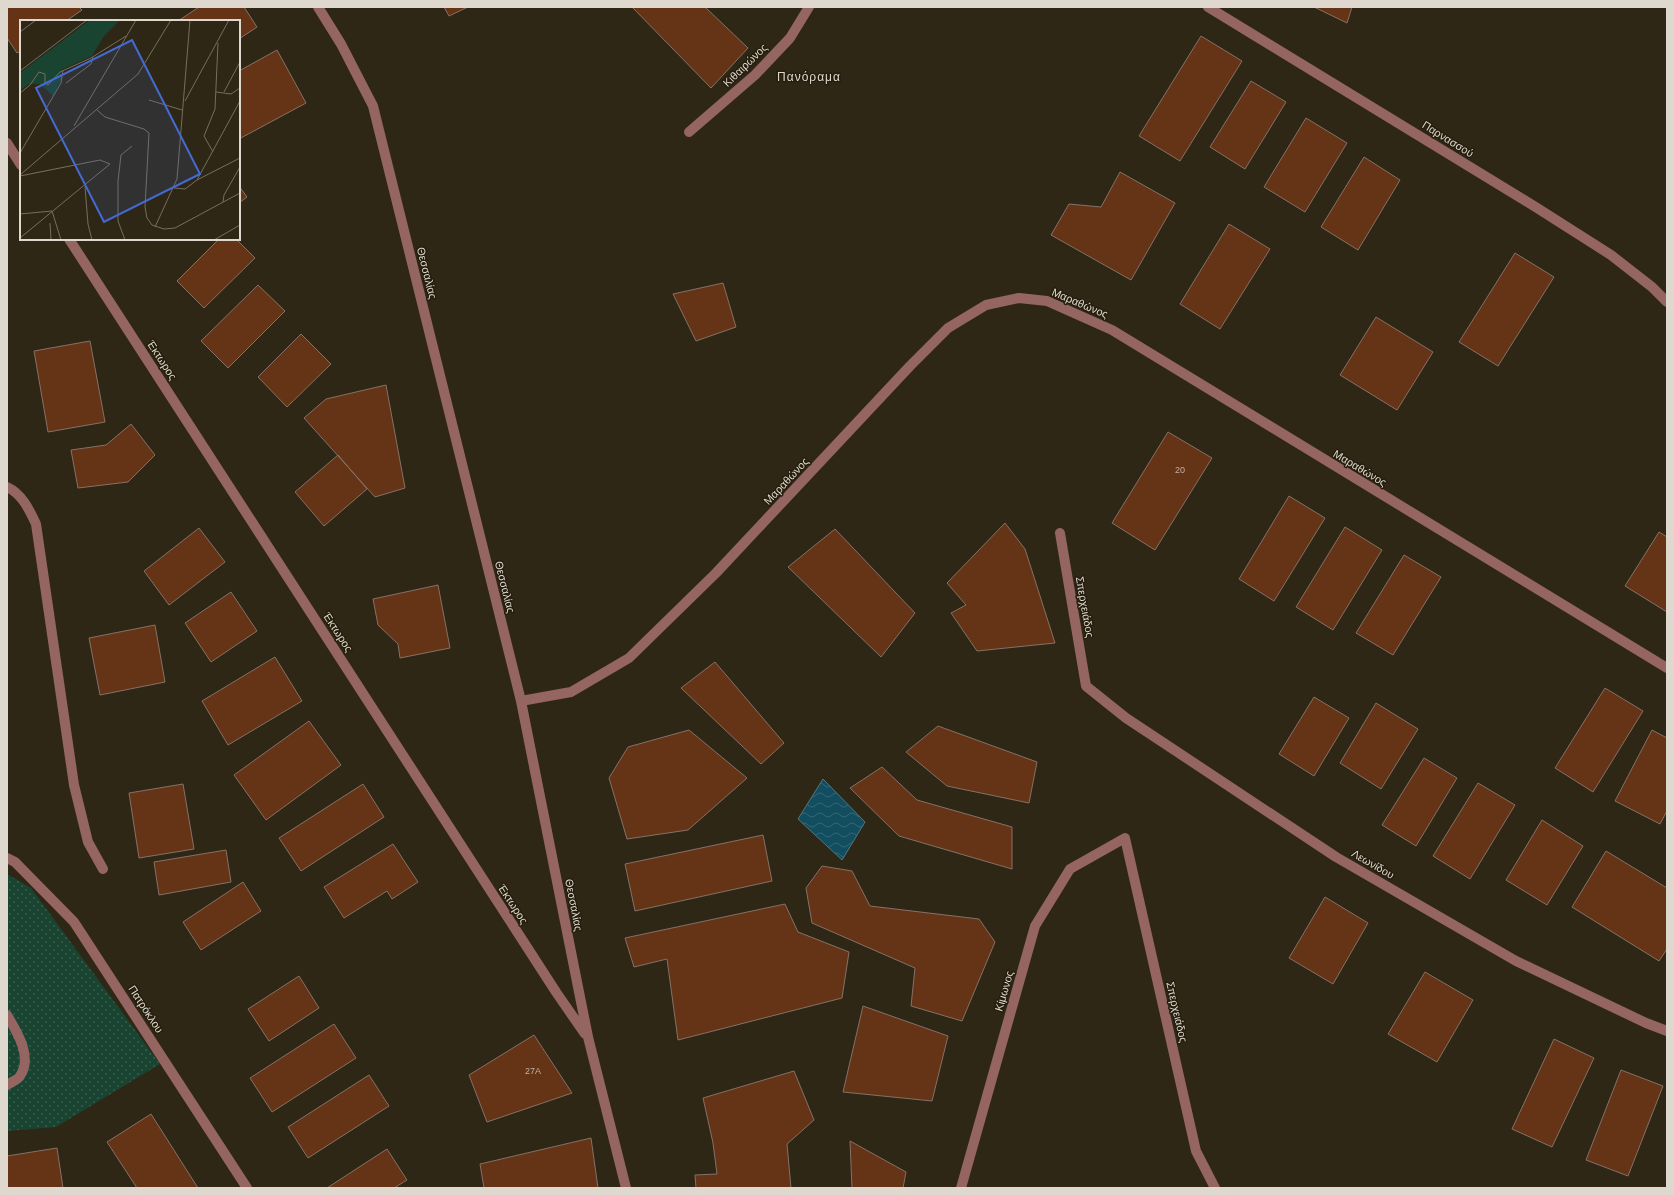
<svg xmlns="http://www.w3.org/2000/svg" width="1674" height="1195" font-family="Arial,sans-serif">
	<defs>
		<pattern id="park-dots" width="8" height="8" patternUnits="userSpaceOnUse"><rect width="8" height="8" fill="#194432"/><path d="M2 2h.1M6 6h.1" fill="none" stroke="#3a5e4e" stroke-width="1.8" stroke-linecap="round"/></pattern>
		<pattern id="water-waves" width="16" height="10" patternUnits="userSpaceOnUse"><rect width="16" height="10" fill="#124d60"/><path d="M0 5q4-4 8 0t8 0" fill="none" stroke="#346676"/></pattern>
	</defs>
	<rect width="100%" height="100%" fill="#2f2716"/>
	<path fill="url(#park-dots)" d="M7,874L31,888L160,1064L56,1127L7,1131Z"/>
	<path fill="url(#water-waves)" stroke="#4f7781" d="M823,779L865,822L842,860L798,819Z"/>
	<path fill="#653417" stroke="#857166" d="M7,7H79L82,10L66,21H21V51L17,53L7,38Z
		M199,7H244L257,27L239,39V21H178Z
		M444,7H468L449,16Z
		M632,7H705L748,48L711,88Z
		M1314,7H1352L1347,23Z
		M1201,36L1242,61L1180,161L1139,136Z
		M277,50L306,103L239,139V71Z
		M1251,81L1286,102L1245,169L1210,147Z
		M1306,118L1347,143L1305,212L1264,187Z
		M1364,157L1400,180L1358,250L1321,227Z
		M1120,172L1175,203L1131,280L1051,235L1069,204L1101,207Z
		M239,186L247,197L239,203Z
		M1229,224L1270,249L1220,329L1180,304Z
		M219,239H236L255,258L204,308L177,281Z
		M1515,253L1554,277L1498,366L1459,342Z
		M723,283L736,327L696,341L673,294Z
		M258,285L285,311L228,368L201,341Z
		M1376,317L1433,352L1397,410L1340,375Z
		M301,334L331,364L287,407L258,377Z
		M90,341L105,422L48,432L34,351Z
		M386,385L405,488L375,497L304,418L326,399Z
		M131,424L155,455L128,482L78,488L71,450L106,445Z
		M1168,432L1212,458L1155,550L1112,523Z
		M338,455L367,489L324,526L295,492Z
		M1289,496L1325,518L1274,601L1239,579Z
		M1005,523L1025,549L1055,643L977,651L951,613L966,605L947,583Z
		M1345,527L1382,550L1333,630L1296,607Z
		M199,528L225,562L169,605L144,571Z
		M835,529L915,613L881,657L788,567Z
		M1659,532L1667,537V612L1625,586Z
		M1404,555L1441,577L1393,655L1356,633Z
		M438,585L450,648L400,658L398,644L378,625L373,599Z
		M231,592L257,631L211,662L185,623Z
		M155,625L165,682L100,695L89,638Z
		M275,657L302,701L228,745L202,701Z
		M715,662L784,743L761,764L681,688Z
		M1605,688L1643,711L1593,792L1555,768Z
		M1314,697L1349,718L1314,776L1279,754Z
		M1376,703L1418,729L1381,789L1340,763Z
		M309,721L341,765L266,820L234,775Z
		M938,726L1037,762L1029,803L947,786L906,752Z
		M689,730L747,778L688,830L627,839L609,778L628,747Z
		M1652,730L1667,738V811L1660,824L1615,801Z
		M1424,758L1457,778L1416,846L1382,825Z
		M882,767L917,800L1012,827V869L899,836L850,788Z
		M1478,783L1515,805L1470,879L1433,856Z
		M183,784L194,849L139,858L129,793Z
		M363,784L384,817L301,871L279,838Z
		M1542,820L1583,846L1547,905L1506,880Z
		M763,835L772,881L635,911L625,864Z
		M393,844L418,882L392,899L387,891L344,918L324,887Z
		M226,850L231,882L159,895L154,862Z
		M1606,851L1667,888V949L1659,961L1572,907Z
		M822,866L852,871L870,906L979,919L995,942L962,1021L911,1006L915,968L812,923L806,888Z
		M243,882L261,911L201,950L183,922Z
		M1325,897L1368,923L1333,984L1289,958Z
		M785,904L798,932L849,952L842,998L678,1040L667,959L634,967L625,938Z
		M1425,972L1473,1000L1437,1062L1388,1034Z
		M299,976L319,1008L269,1041L248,1009Z
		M863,1006L948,1036L932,1101L843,1092Z
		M334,1024L356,1058L272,1112L250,1078Z
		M534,1035L572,1093L487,1122L469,1075Z
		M1554,1039L1594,1058L1552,1147L1512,1129Z
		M1621,1070L1663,1086L1628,1176L1586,1160Z
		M794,1071L814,1120L787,1144L791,1188H696L695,1175L717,1174L713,1143L703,1098Z
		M369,1075L389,1106L308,1158L288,1127Z
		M151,1114L198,1188H137L107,1142Z
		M591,1138L598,1188H484L480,1164Z
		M850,1141L906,1172L903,1188H852Z
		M57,1148L63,1188H7V1156Z
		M387,1149L407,1180L394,1188H327Z"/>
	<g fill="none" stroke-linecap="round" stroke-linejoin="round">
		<path stroke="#956561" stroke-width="10" d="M318,7L341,44L373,106L521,701L588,1037L626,1188
			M1208,7L1534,206L1611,255L1652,287L1667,302
			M689,132L755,75L790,38L809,7
			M7,143L21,165
			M69,239L556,992L585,1034
			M7,487C22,494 29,509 36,524L74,785L88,842L103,869
			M1060,533L1086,686L1126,718L1336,857L1516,961L1646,1023L1667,1031
			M521,701L571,692L629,658L716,573L910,366L948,328L986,305L1019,298L1047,301L1112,330L1667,668
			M7,858L15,862L74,922L247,1188
			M7,1015C17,1032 33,1057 20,1076C18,1080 11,1082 7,1085
			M961,1188L1035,926L1070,869L1125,838L1196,1151L1215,1188"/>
	</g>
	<g text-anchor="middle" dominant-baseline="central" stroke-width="3" stroke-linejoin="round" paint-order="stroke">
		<g font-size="9" fill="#c0afa0">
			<text x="1180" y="470">20</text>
			<text x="533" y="1071">27Α</text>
		</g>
		<g font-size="11" fill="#ded8ce" stroke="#251d0d">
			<text transform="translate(745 65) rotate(-44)">Κιθαιρώνος</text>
			<text transform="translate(1448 139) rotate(32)">Παρνασσού</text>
			<text transform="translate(427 273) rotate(76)">Θεσσαλίας</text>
			<text transform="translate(1080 303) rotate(23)">Μαραθώνος</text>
			<text transform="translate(162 360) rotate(57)">Έκτωρος</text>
			<text transform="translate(1360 468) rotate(31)">Μαραθώνος</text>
			<text transform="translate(786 481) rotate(-47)">Μαραθώνος</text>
			<text transform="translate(505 587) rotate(76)">Θεσσαλίας</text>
			<text transform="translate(1085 607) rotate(80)">Σπερχειάδος</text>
			<text transform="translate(338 632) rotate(57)">Έκτωρος</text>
			<text transform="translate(1373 864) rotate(30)">Λεωνίδου</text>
			<text transform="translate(513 904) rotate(57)">Έκτωρος</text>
			<text transform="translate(574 905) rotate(79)">Θεσσαλίας</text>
			<text transform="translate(1004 991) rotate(-74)">Κίμωνος</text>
			<text transform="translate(146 1009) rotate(57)">Πατρόκλου</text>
			<text transform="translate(1177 1012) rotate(77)">Σπερχειάδος</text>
		</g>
		<g font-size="12" letter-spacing="1" fill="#ded8ce" stroke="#251d0d">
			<text x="809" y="77">Πανόραμα</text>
		</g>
	</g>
	<g transform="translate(20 20)">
		<rect width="220" height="220" fill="#2f2716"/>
		<path d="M70,0H100L84,16L72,36L41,50L42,58L33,76L20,64H9L0,70V53Z" fill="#194432"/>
		<path fill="none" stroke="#756e60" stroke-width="1" d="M0,12L16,0M0,51L67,0M46,63L71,44L73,37M196,72L211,74L220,68M204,72L220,42M0,73L10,65L19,52L25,54V63L28,65L40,52L71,38L106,16M129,80L162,90M165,81L209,0M77,90L85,97L124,109L129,113L125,187L127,198L132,205L144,209L155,208L220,173M54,106L116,0M193,132L184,116L195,89L198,23M0,133L41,63L43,50M0,155L118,54L151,0M0,156L80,140L90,144L0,218M177,160L220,138M65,167L68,204L72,220M154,168L165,169L177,160L220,81M203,182L204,175L220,147M0,194L32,191L41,220M30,203L31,220M135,207L157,159L170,0M105,220L98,201V161L101,135L112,126M194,220L220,205"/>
		<path fill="#446ad6" fill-opacity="0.15" stroke="#446ad6" stroke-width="2" d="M112,20L180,154L84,202L16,68Z"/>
		<rect width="220" height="220" fill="none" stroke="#ded8ce" stroke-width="2"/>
	</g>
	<rect width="1674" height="1195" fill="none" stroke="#ded8ce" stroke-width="16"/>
</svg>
